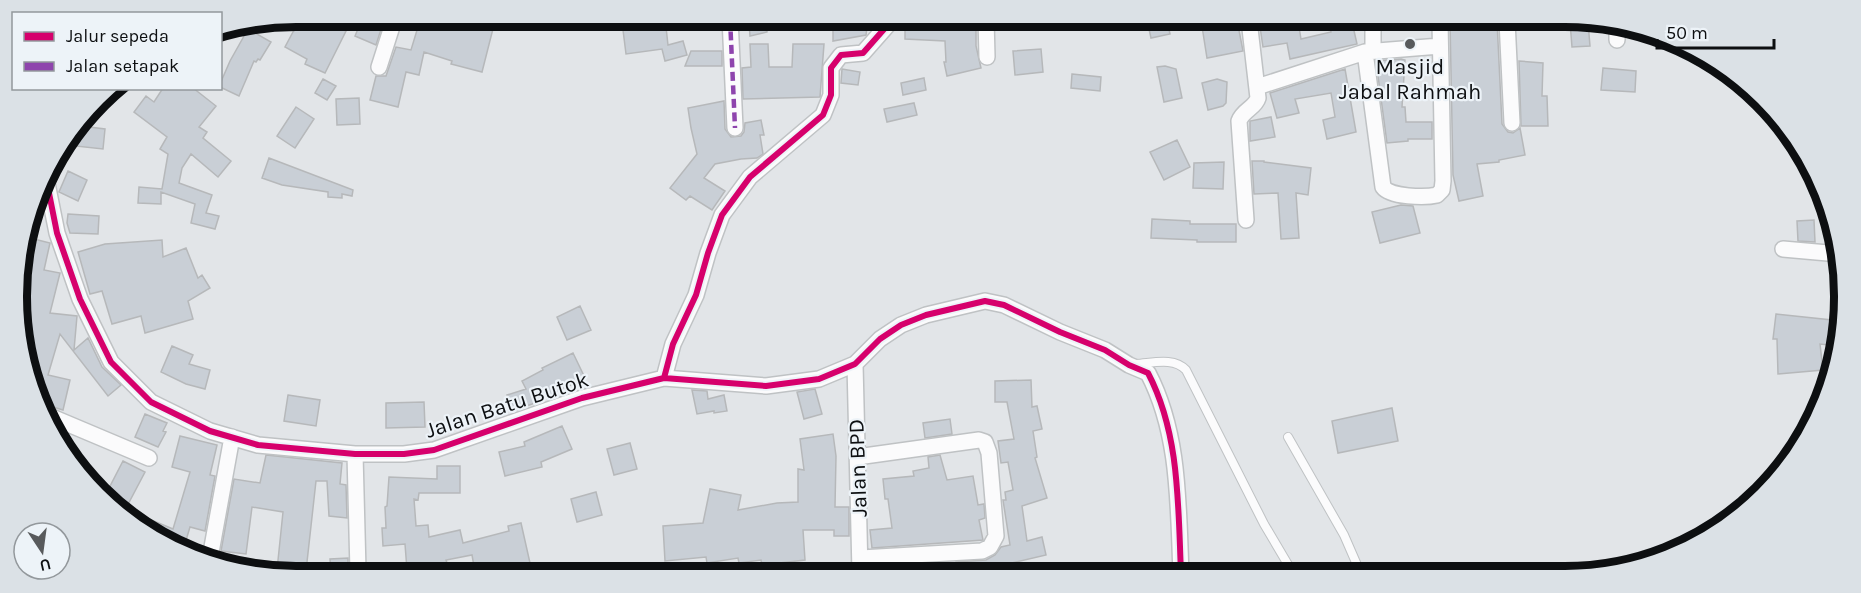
<svg xmlns="http://www.w3.org/2000/svg" width="1861" height="593" font-family="Karla,sans-serif">
	<rect width="100%" height="100%" fill="#e2e5e8"/>
	<path fill="#c9cfd6" stroke="#b6b8ba" stroke-width="1.5" d="M301,17H309L324,24L326,21L346,31L325,73L305,64L307,59L285,47Z
		M363,17H385L376,45L355,36Z
		M421,17H496L482,72L451,64L452,61L424,52L419,75L406,72L398,107L370,100L376,76H386L396,47L411,50Z
		M562,18H598L597,30L561,27Z
		M645,18H665L668,45L683,41L687,55L665,61L662,49L626,54L623,30L646,27Z
		M766,18L767,32L750,36L749,23Z
		M833,19H868L866,35L833,41Z
		M953,19H976V46L981,68L947,76L944,62H946L945,41L905,39V25L953,27Z
		M1147,20H1167L1170,34L1151,38Z
		M1201,20H1237L1243,51L1207,58Z
		M1259,20L1298,21L1301,39L1331,32L1330,27L1352,22L1357,44L1290,59L1287,43L1263,47Z
		M1450,21H1497L1502,124L1508,132L1513,133L1520,128L1525,155L1499,160V162L1477,164L1483,196L1459,201L1453,175Z
		M1570,22H1588L1590,46L1572,47Z
		M248,29L271,42L260,60L258,59L256,62L254,61L239,96L220,87V84L230,61Z
		M750,44H768L769,67H792L793,44H824L820,97L743,99L742,68L751,67Z
		M1041,49L1043,72L1015,75L1013,51Z
		M691,51H722V66H685Z
		M1401,59L1405,60L1402,107H1405L1406,122H1432V139H1408V141L1387,143L1376,61Z
		M1519,61L1543,63L1542,96H1547L1548,126H1521Z
		M1165,66L1176,69L1182,98L1164,102L1157,67Z
		M1603,68L1636,71L1635,92L1601,90Z
		M842,69L860,72L858,85L841,83Z
		M1345,69L1356,132L1327,139L1323,120L1335,117L1331,93L1295,99L1299,113L1277,118L1270,93Z
		M1072,74L1101,77L1100,91L1071,88Z
		M924,78L926,90L903,95L901,83Z
		M323,79L336,86L327,100L315,93Z
		M1217,79L1227,82L1226,103L1223,106L1208,110L1202,83Z
		M163,88H193L216,106L199,127L207,132L203,138L231,161L218,177L191,154L182,168L179,183L212,195L206,213L219,216L215,229L191,223L195,204L161,192V204L138,203L139,187L162,189L168,154L160,149L167,137L134,112L146,96L154,102Z
		M359,98L360,124L337,125L336,99Z
		M724,101L725,129L731,137L741,136L744,132L745,123L761,120L764,135H760L763,154L757,158L741,159L715,164L704,178L725,191L712,210L690,196L686,200L670,188L697,154L691,128L688,108Z
		M914,103L917,115L887,122L884,109Z
		M296,107L314,119L295,148L277,136Z
		M1271,117L1275,137L1250,141V121Z
		M81,126L105,129L103,149L66,145Z
		M1177,140L1190,167L1164,180L1150,152Z
		M269,158L353,190L352,196L342,194V198L328,197V192L282,185L262,178Z
		M1252,161H1264V162L1311,168L1308,195L1296,193L1299,238L1281,239L1278,193L1254,194Z
		M1224,162L1223,189L1193,188L1194,163Z
		M68,171L87,180L78,201L59,192Z
		M1401,205L1413,206L1420,233L1380,243L1372,212Z
		M68,214L99,216L98,234L70,233L67,223Z
		M1152,219L1190,221V224H1236V242H1197V240L1151,238Z
		M1814,220L1815,242L1798,241L1797,221Z
		M26,237L50,243L44,270L60,273L50,313L77,316L74,350L88,338L102,367L121,385L108,396L60,334L48,375L70,380L63,410L50,406H43L26,369L19,265Z
		M162,240L163,257L186,248L198,278L202,275L210,288L188,301L193,319L145,333L141,316L112,324L102,291L90,294L78,252L105,244Z
		M580,306L591,330L567,340L557,317Z
		M1776,314L1832,320L1829,345L1820,344L1823,370L1778,374L1777,339H1773Z
		M172,346L193,355L189,364L210,370L205,389L186,384L161,372Z
		M573,353L585,378L532,404L513,411L507,395L526,389L522,381L543,370L542,368Z
		M1031,380L1032,407L1037,406L1042,429L1033,431L1037,457L1035,458L1047,498L1022,506L1027,541L1042,537L1046,555L1003,565L1004,573H958L956,562L986,560L995,555L1001,547L1010,545L1003,500H1006L1005,492L1013,490L1008,462L1001,463L998,441L1014,439L1007,402H995V381Z
		M815,389L822,414L804,419L797,392Z
		M692,390L707,391L708,399L724,395L727,411L714,413V411L697,414Z
		M288,395L320,400L316,426L284,421Z
		M424,402L425,427L386,428V403Z
		M1392,408L1398,441L1338,453L1332,421Z
		M145,414L167,423L163,431L166,432L158,447L135,437Z
		M950,419L952,434L925,438L923,423Z
		M562,426L572,449L541,462L542,467L505,476L499,452L525,446L524,442Z
		M833,434L836,456L835,507H849V536H834V530H803L805,560L762,565L761,560L739,563L738,558L707,563L706,557L665,561L663,526L703,523L710,489L741,495L738,510L777,503L798,502V469L804,470L800,439Z
		M180,436L217,445L210,475L215,476L205,531L190,527L184,547L141,529L130,518L132,512L173,529L190,472L172,467Z
		M630,443L637,469L614,475L607,449Z
		M266,455L342,463L340,484L346,485L347,518L329,516L327,481H316L306,571L277,570L283,512L252,507L246,554L221,551L234,479L260,483Z
		M940,455L947,480L973,476L978,505L984,504L985,518L979,520L983,540L872,548L870,530L892,528L888,499H885L883,479L914,476L913,471L929,468L928,457Z
		M123,461L145,472L125,510L118,507L106,494Z
		M437,466H460V493H419L418,500L414,499L416,526L428,525L429,537L460,530L463,543L509,531L508,526L521,523L530,563L511,567L512,572H475L472,555L446,560L450,572L427,571L426,568L407,570L405,544L383,546L382,528H386L385,507L387,506L389,477L437,479Z
		M596,492L602,515L577,522L571,499Z
		M348,558V571H331L330,559Z
		M927,564L928,573L890,572L889,566Z"/>
	<g fill="none" stroke-linecap="round" stroke-linejoin="round">
		<g stroke="#bfc2c4" stroke-width="10">
			<path id="service" d="M1136,364C1153,363 1174,357 1186,370L1264,524L1293,573
				M1288,437L1344,535L1361,574"/>
		</g>
		<g stroke="#bfc2c4" stroke-width="18">
			<path id="minor" d="M730,18L735,128
				M986,19L987,57
				M1373,21V51
				M1507,21L1512,123
				M1617,22V40
				M1365,52L1383,187C1390,197 1425,198 1437,195L1442,190L1443,181L1440,21
				M379,67L395,17
				M1257,87L1365,52L1440,46
				M45,173L57,233L80,299L111,362L151,402L210,431L258,445L355,454H404L434,450L582,398L664,378L766,386L819,379L855,364L880,339L901,325L926,315L985,301L1004,305L1060,332L1105,350L1129,365L1148,373C1180,434 1178,506 1181,573
				M1246,220L1239,121C1243,110 1255,108 1258,98L1249,20
				M1783,249L1839,254
				M855,364L860,572
				M664,378L673,344L696,295L708,253L722,215L750,177L823,115L831,95V68L841,55L863,53L893,19
				M47,415L149,458
				M355,454L358,571
				M857,457L979,440L985,442L989,453L996,536L990,547L982,551L861,558
				M210,558L232,437"/>
		</g>
		<use href="#service" stroke="#fbfbfc" stroke-width="8"/>
		<use href="#minor" stroke="#fbfbfc" stroke-width="15"/>
		<path stroke="#8e44ad" stroke-width="4.5" stroke-dasharray="9 4.5" stroke-linecap="butt" d="M730,18L735,128"/>
		<g stroke="#edf3f8" stroke-width="10">
			<path id="cycleway" d="M45,173L57,233L80,299L111,362L151,402L210,431L258,445L355,454H404L434,450L582,398L664,378L766,386L819,379L855,364L880,339L901,325L926,315L985,301L1004,305L1060,332L1105,350L1129,365L1148,373C1180,434 1178,506 1181,573
				M664,378L673,344L696,295L708,253L722,215L750,177L823,115L831,95V68L841,55L863,53L893,19"/>
		</g>
		<use href="#cycleway" stroke="#d6006c" stroke-width="6"/>
	</g>
	<circle fill="#585a5c" stroke="#edf3f8" stroke-width="2" cx="1410" cy="44" r="6"/>
	<g text-anchor="middle" dominant-baseline="central" stroke-width="4.5" stroke-linejoin="round" paint-order="stroke">
		<g font-size="22" fill="#0d0f11" stroke="#edf3f8">
			<text x="1410" y="67">Masjid<tspan x="1410" dy="25">Jabal Rahmah</tspan></text>
		</g>
		<g font-size="22" fill="#0d0f11" stroke="#edf3f8">
			<text transform="translate(507 405) rotate(-18)">Jalan Batu Butok</text>
			<text transform="translate(858 468) rotate(-92)">Jalan BPD</text>
		</g>
	</g>
	<path d="M0 0H1861V593H0ZM296 27H1565A269 269 0 0 1 1834 296V297A269 269 0 0 1 1565 566H296A269 269 0 0 1 27 297V296A269 269 0 0 1 296 27Z" fill="#dbe1e6" fill-rule="evenodd"/>
	<path fill="none" stroke="#0d0f11" stroke-width="8" d="M296 27H1565A269 269 0 0 1 1834 296V297A269 269 0 0 1 1565 566H296A269 269 0 0 1 27 297V296A269 269 0 0 1 296 27Z"/>
	<rect x="12" y="12" width="210" height="78" fill="#edf3f8" stroke="#93989c" stroke-width="1.5"/>
	<rect x="24" y="32" width="30" height="9" fill="#d6006c" stroke="#93989c" stroke-width="1.5"/>
	<text x="66" y="42" font-size="18" fill="#0d0f11">Jalur sepeda</text>
	<rect x="24" y="62" width="30" height="9" fill="#8e44ad" stroke="#93989c" stroke-width="1.5"/>
	<text x="66" y="72" font-size="18" fill="#0d0f11">Jalan setapak</text>
	<g transform="translate(42 551) rotate(167)"><circle r="28" fill="#edf3f8" stroke="#93989c" stroke-width="1.5"/>
	<path d="M0-4.5L10 22L0 15L-10 22Z" fill="#585a5c"/>
	<text y="-9" font-size="16" font-weight="bold" text-anchor="middle" fill="#0d0f11">U</text>
	</g>
	<path d="M1657 39v9h117v-9" fill="none" stroke="#0d0f11" stroke-width="3"/>
	<text x="1666" y="39" font-size="18" fill="#0d0f11" stroke="#edf3f8" stroke-width="4.5" paint-order="stroke">50 m</text>
</svg>
